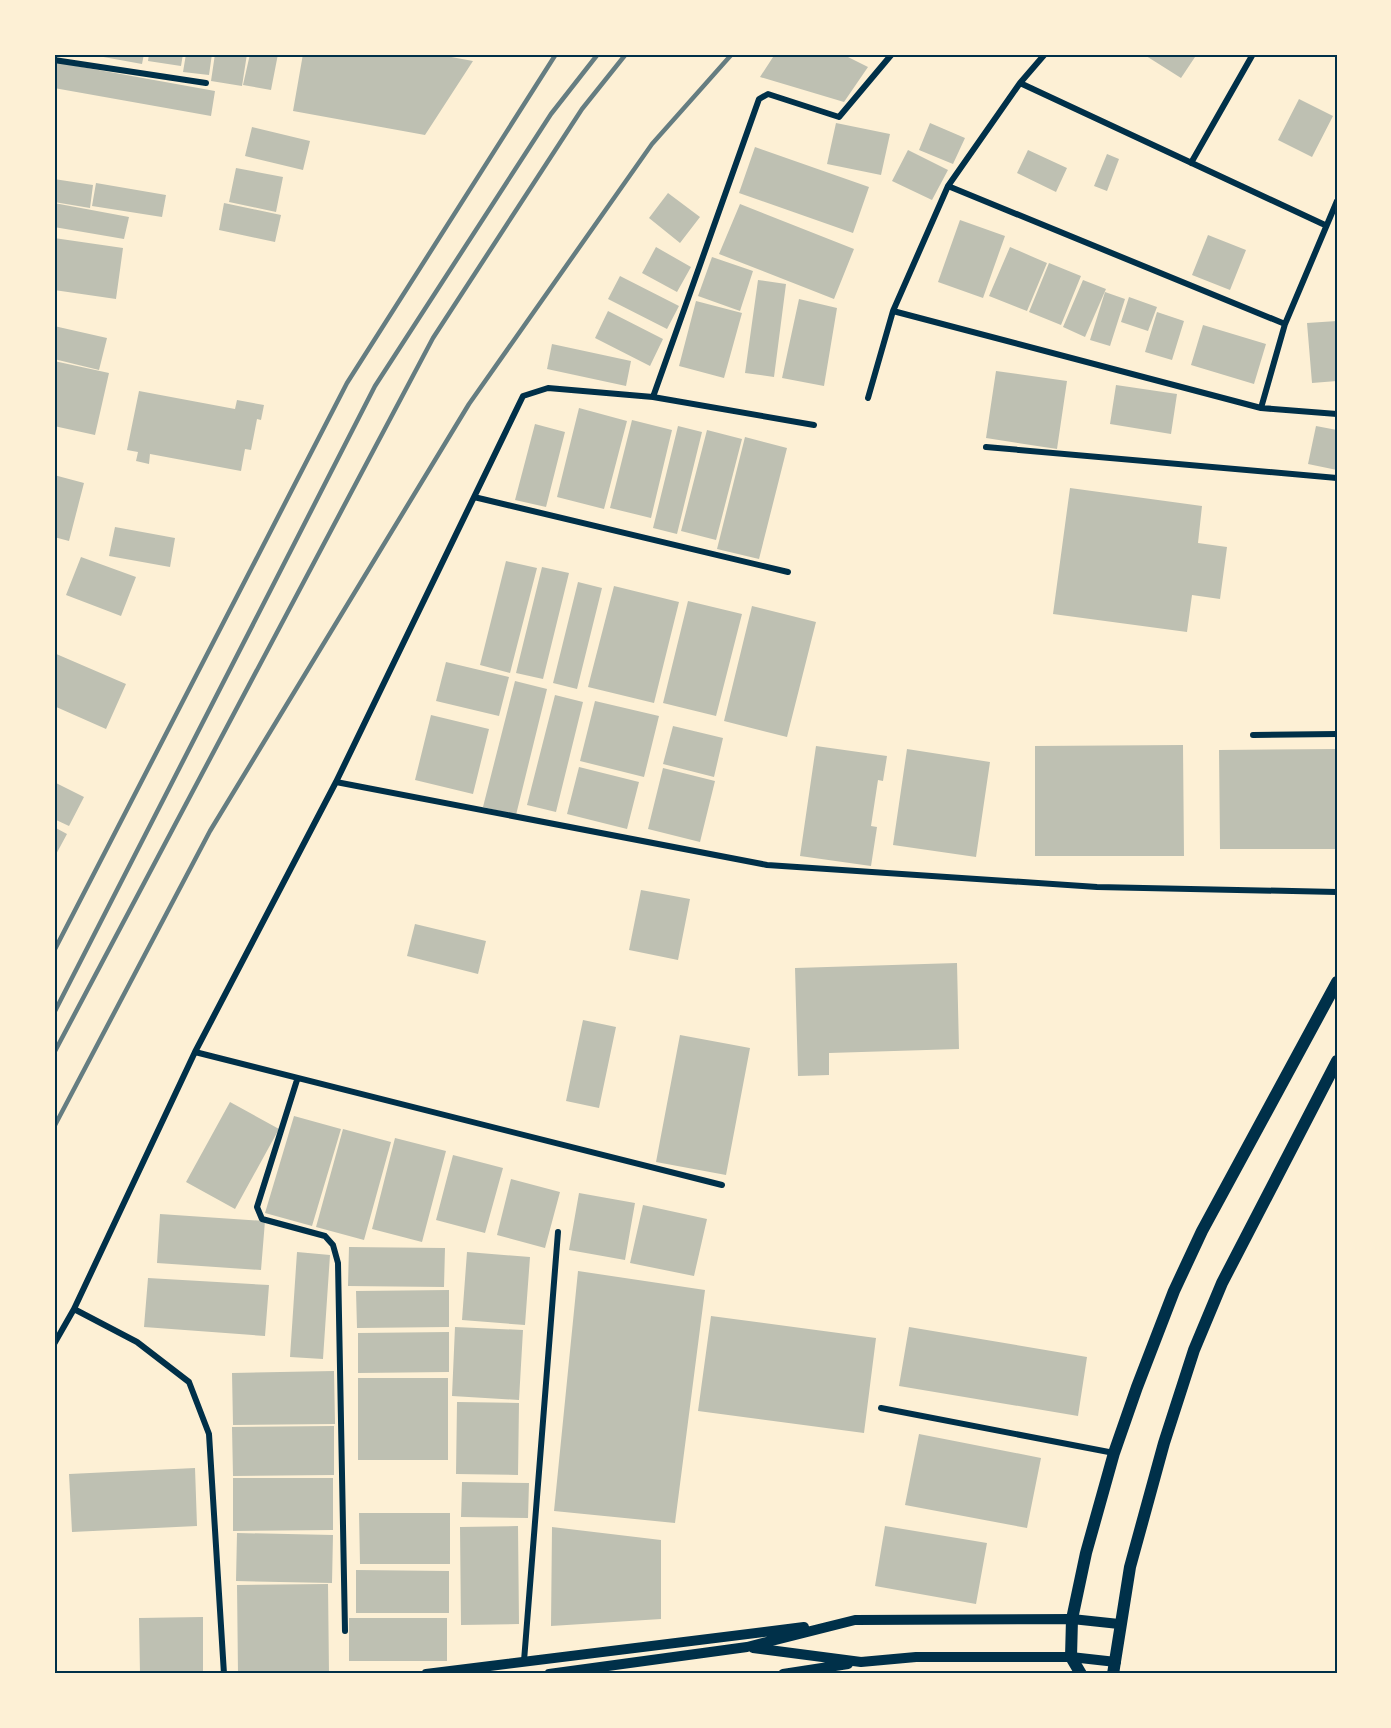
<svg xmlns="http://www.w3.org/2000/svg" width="1391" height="1728" font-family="'Alegreya Sans',sans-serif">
	<rect width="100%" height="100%" fill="#fdf0d5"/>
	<path fill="#bec0b2" d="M87,54H144L142,64Z
		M149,54H183L181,66L148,61Z
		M186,54H212L209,75L183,72Z
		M215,54H247L242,86L211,81Z
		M250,54H278L271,90L243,85Z
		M303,54H435L473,61L425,135L293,111Z
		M775,54H842L868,67L844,102L760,77Z
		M1143,54H1197L1181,78Z
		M54,62L215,91L211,116L54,88Z
		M1299,99L1333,116L1312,157L1278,140Z
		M836,123L890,134L881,175L827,164Z
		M930,123L965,138L953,164L919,150Z
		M252,127L310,141L303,170L245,156Z
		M755,147L869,187L853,233L739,193Z
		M908,150L948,170L932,200L892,181Z
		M1028,150L1067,168L1056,192L1017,173Z
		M1107,154L1119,159L1107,191L1094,186Z
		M236,168L283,177L276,212L229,202Z
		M54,179L93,185L90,208L54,202Z
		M96,183L166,195L162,217L92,206Z
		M668,193L700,217L680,243L649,218Z
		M54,203L129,217L124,239L54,227Z
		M224,203L281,215L275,242L219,230Z
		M740,204L854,249L834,299L719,254Z
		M960,220L1005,236L983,298L938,282Z
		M1208,235L1246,250L1230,290L1192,275Z
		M54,238L123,248L116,299L54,290Z
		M656,247L691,267L677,292L642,273Z
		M1010,247L1047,263L1027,311L989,296Z
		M712,257L753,271L740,311L698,296Z
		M1049,263L1081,276L1061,325L1029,312Z
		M620,276L679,306L667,329L608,299Z
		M758,280L786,284L774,377L745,373Z
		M1083,280L1106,289L1085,337L1063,327Z
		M1105,292L1125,299L1110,346L1090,340Z
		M1129,297L1157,307L1148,331L1121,322Z
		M799,299L837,308L824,386L782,378Z
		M696,301L742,313L724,378L679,366Z
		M608,311L663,339L650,366L595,338Z
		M1157,312L1184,321L1172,360L1145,352Z
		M1337,321V381L1312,383L1307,323Z
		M1203,325L1266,344L1254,384L1191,365Z
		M54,326L107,338L99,370L54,359Z
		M552,344L631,361L626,386L547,369Z
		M54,361L109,373L95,435L54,426Z
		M996,371L1067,381L1057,449L986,438Z
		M1116,385L1177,394L1171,434L1110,424Z
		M139,391L235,409L237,400L264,405L261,420L257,419L251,450L245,449L241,471L150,454L149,464L136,461L138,452L127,450Z
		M579,408L627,421L604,509L557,497Z
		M632,420L672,430L651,518L610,508Z
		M535,424L565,432L546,507L515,500Z
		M678,426L702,432L677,534L653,528Z
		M1316,426L1337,430V470L1308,464Z
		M707,430L742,439L716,540L681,531Z
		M745,437L787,448L759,559L717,549Z
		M54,475L84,483L69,541L54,537Z
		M1070,488L1202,506L1198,543L1227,547L1220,599L1192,595L1187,632L1053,614Z
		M115,527L175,538L170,567L109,556Z
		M81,557L136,577L121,616L66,595Z
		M506,561L537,568L510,673L480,665Z
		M542,567L569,573L543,679L516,673Z
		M578,582L602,588L577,689L553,683Z
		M614,586L679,602L654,703L588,687Z
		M688,601L742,614L716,716L663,703Z
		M752,606L816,622L787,737L724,721Z
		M54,653L126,684L106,729L54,706Z
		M446,662L509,677L499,716L436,701Z
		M515,681L547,689L516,815L483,807Z
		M555,695L583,702L556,812L527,805Z
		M595,701L659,716L644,777L580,761Z
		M431,715L489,729L473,794L415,780Z
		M673,726L723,738L714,777L663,764Z
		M1183,745L1184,856H1035V746Z
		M816,746L887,756L883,781L878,780L871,826L877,827L871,866L800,856Z
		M907,749L990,762L976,857L893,845Z
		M1337,749V849H1220L1219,750Z
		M579,767L639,782L627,829L567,814Z
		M663,768L715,781L700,842L648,829Z
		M54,782L84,797L69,826L54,819Z
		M54,827L67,834L54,858Z
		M641,890L690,899L678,960L629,950Z
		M415,924L486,941L478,974L407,956Z
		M957,963L959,1049L829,1053V1075L798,1076L795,968Z
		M583,1020L616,1027L599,1108L566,1101Z
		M680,1035L750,1048L726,1175L656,1162Z
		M230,1102L279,1129L235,1209L186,1182Z
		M294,1116L341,1129L312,1226L265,1213Z
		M343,1129L391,1142L364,1240L316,1227Z
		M395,1138L446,1151L422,1242L372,1229Z
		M453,1155L503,1168L485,1233L436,1220Z
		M511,1179L560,1192L545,1248L497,1235Z
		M579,1193L635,1203L625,1260L569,1250Z
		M643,1205L707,1219L694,1276L630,1263Z
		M160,1214L265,1221L261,1270L157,1263Z
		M349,1247L445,1248L444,1287L348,1286Z
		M297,1252L330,1255L323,1359L290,1357Z
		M467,1252L530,1257L525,1325L462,1320Z
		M578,1271L705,1290L675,1523L554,1511Z
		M148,1278L269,1285L265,1336L144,1327Z
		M449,1290V1327L357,1328L356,1291Z
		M711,1316L876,1338L864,1433L698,1411Z
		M455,1327L523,1330L519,1400L452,1396Z
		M909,1327L1087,1357L1078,1416L899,1386Z
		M449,1332V1372L358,1373V1333Z
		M334,1371L335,1424L233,1425L232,1373Z
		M358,1378H448V1460H358Z
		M457,1402L519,1403L518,1475L456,1474Z
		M334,1426V1475L233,1476L232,1427Z
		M919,1434L1041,1458L1027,1528L905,1505Z
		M195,1468L197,1526L72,1532L69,1474Z
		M233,1478H333V1530L233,1531Z
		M462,1482L529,1483L528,1518L461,1517Z
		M359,1513H450V1564H360Z
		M518,1526L519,1624L461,1625L460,1527Z
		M885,1526L987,1543L976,1604L875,1586Z
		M552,1527L661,1540V1619L551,1626Z
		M237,1533L333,1535L332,1583L236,1581Z
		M356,1570L449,1571V1613H356Z
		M328,1584L329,1674H238L237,1585Z
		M203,1617V1674H140L139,1618Z
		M349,1618H447V1661H349Z"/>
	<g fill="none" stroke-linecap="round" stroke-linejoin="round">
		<path stroke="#003049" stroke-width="6" d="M54,60L206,83
			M1020,83L1325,225
			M1191,163L1253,54
			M948,186L1285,324
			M893,311L1261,408L1337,414
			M653,397L759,99L768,94L839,117L892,54
			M868,398L893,311L948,186L1020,83L1045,54
			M1261,408L1285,324L1337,201
			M986,447L1337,478
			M474,497L788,572
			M1253,735L1337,734
			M336,782L767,865L1097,887L1337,892
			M195,1052L722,1185
			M297,1080L257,1207L262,1219L325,1236L333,1245L338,1263L345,1631
			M54,1344L74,1309
			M881,1408L1114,1453
			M524,1661L558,1232
			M224,1674L209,1434L189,1382L137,1342L74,1309L195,1052L336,782L523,396L548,388L653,397L814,425"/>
		<path stroke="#003049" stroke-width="10" d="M753,1648L861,1662L916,1657H1071L1116,1662
			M426,1674L804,1627
			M549,1674L747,1647L855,1620L1072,1619L1119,1624
			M783,1674L848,1664"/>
		<path stroke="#003049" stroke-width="12" d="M1081,1674L1071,1657L1072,1619L1086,1553L1114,1453L1137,1387L1174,1291L1202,1231L1337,982
			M1113,1674L1130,1567L1164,1443L1194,1350L1222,1283L1337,1061"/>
		<path stroke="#657d81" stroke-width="4.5" d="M54,951L347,383L556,54
			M54,1013L375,386L551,114L598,54
			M54,1053L433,338L582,109L626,54
			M54,1127L210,831L469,404L652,144L732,54"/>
	</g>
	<rect width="1391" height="1728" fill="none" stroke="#fdf0d5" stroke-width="111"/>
	<rect x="56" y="56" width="1280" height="1616" fill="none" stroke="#003049" stroke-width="2"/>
</svg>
